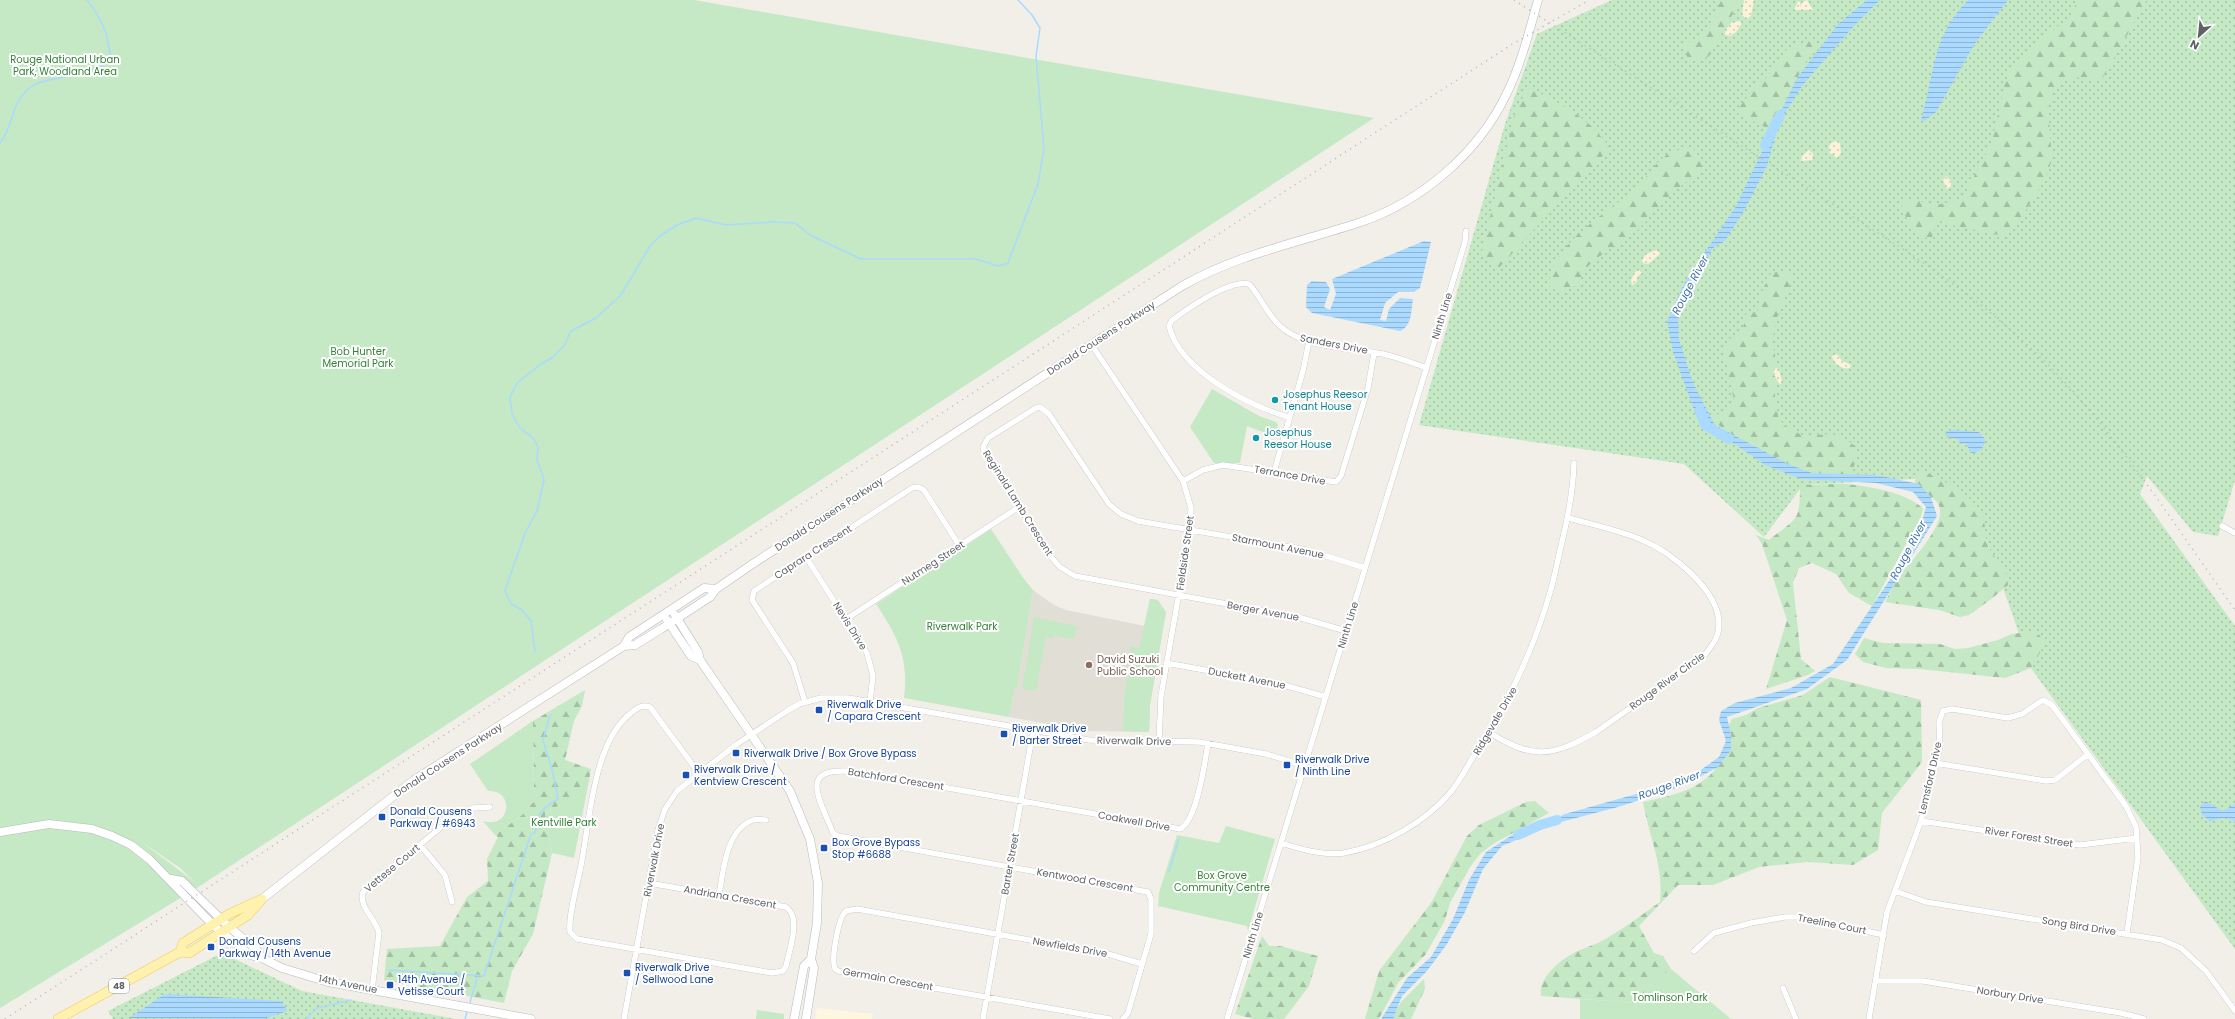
<svg xmlns="http://www.w3.org/2000/svg" width="2235" height="1019" font-family="Poppins,sans-serif">
	<defs>
		<pattern id="grass-dots" width="8" height="8" patternUnits="userSpaceOnUse"><rect width="8" height="8" fill="#c5e8c5"/><path d="M2 2h.1M6 6h.1" fill="none" stroke="#a3c0a4" stroke-width="1.8" stroke-linecap="round"/></pattern>
		<pattern id="forest-firs" width="22" height="20" patternUnits="userSpaceOnUse"><rect width="22" height="20" fill="#c5e8c5"/><path d="M5 1l3.5 6h-7zM16 11l3.5 6h-7z" fill="#a3c0a4"/></pattern>
		<pattern id="sand-dots" width="8" height="8" patternUnits="userSpaceOnUse"><rect width="8" height="8" fill="#fbf3d9"/><path d="M2 2h.1M6 6h.1" fill="none" stroke="#cec8b4" stroke-width="1.8" stroke-linecap="round"/></pattern>
		<pattern id="water-rules" width="6" height="5" patternUnits="userSpaceOnUse"><rect width="6" height="5" fill="#aadaff"/><path d="M0 2.5h6" fill="none" stroke="#8eb4d2"/></pattern>
	</defs>
	<rect width="100%" height="100%" fill="#f1efe8"/>
	<path fill="#fef7e0" d="M817,1008L873,1014L872,1019H815Z"/>
	<path fill="#e1ded6" d="M1033,590L1054,605L1066,610L1145,626L1150,599L1158,600L1166,612L1150,705L1149,732L1088,731L1009,717L1015,688H1017Z"/>
	<path fill="url(#grass-dots)" d="M1612,0H2235V480L2218,536L2193,532L2147,476L2140,494L2235,626V949L2031,668L1979,519L1931,478L1803,485L1764,537L1684,464L1419,425L1505,124L1537,34Z
		M222,953L302,991L456,1019H113L108,1011Z"/>
	<path fill="url(#forest-firs)" d="M1721,0H1741L1708,57L1689,61L1682,45C1708,35 1710,23 1721,0Z
		M2078,0H2147L2101,81L2075,77L2055,86L2048,107L2052,160L2044,181L2018,223L2004,236L1937,222L1931,240C1915,234 1907,222 1901,206L1907,198L1936,205L1959,200L1966,192L1992,142L2004,86L2010,70L2040,40L2070,17Z
		M1812,40L1819,45L1807,60L1769,129L1738,114V109L1755,87L1767,77L1787,49Z
		M1528,87C1560,103 1589,117 1610,148L1496,271L1481,255L1515,113Z
		M1693,148L1700,158L1702,169L1668,197L1638,230L1597,258L1585,269L1578,284L1561,294L1549,286C1547,247 1610,211 1636,188C1649,177 1653,162 1670,153C1678,149 1685,149 1693,148Z
		M1784,271L1792,278L1775,323L1772,344L1775,353V396L1778,416L1784,426L1804,436L1832,434L1847,440L1856,447L1858,453L1851,476C1839,475 1823,477 1811,473C1778,463 1735,442 1711,418L1726,410L1734,400L1723,349L1729,339C1745,335 1744,323 1747,310L1757,313L1763,289L1771,273Z
		M1923,471C1947,483 1977,494 1984,522C1986,531 1985,540 1989,548C1998,566 2007,560 2008,585L1990,600L1969,615L1960,617L1939,610L1885,602C1890,593 1894,583 1900,575C1911,562 1943,527 1940,510C1939,498 1925,494 1915,489C1914,482 1915,475 1923,471Z
		M1800,484C1816,486 1831,483 1847,484C1867,486 1910,493 1923,509L1921,517L1872,606L1849,593L1836,574L1812,563L1799,568L1793,583L1801,659L1815,671L1808,675L1766,689L1787,620L1762,544L1756,535L1769,540C1798,517 1800,522 1800,484Z
		M2027,632L2037,633L2044,640L2042,649L2031,668L2005,678L1920,669L1886,668L1863,662L1855,654L1864,638L1883,643L1940,644L1955,649L1968,648L1998,640L2012,634Z
		M1830,677L1921,700L1922,762L1882,813L1878,850L1853,865L1808,862L1759,867L1713,885H1678L1639,926L1654,953L1663,956L1671,969L1654,981L1636,1003L1541,996C1538,977 1562,958 1578,951C1584,948 1591,946 1598,943C1619,932 1640,916 1660,902C1664,867 1649,836 1643,802C1674,795 1710,789 1723,755C1727,743 1725,730 1732,719L1746,715L1758,708L1803,695Z
		M585,690L582,706L574,721L565,760L591,769L587,791L545,813L552,853L533,934L512,971L504,1003L384,980L387,949L440,946L467,897L488,881L487,859L498,837L495,835L522,815L534,801L533,721Z
		M1535,801L1549,813L1493,844L1480,854L1470,867L1450,903L1445,920L1426,954L1398,983L1379,1019H1365L1379,971L1431,903L1467,836L1479,825L1526,802Z
		M1262,936L1269,946H1280L1318,956L1309,986L1284,1019H1253L1235,1014Z
		M1424,979L1425,989L1411,1019H1391L1401,1002Z"/>
	<path fill="url(#sand-dots)" d="M1744,0H1754L1751,16L1747,19L1742,15Z
		M1807,0L1813,10H1794L1798,1L1800,2V7L1802,2Z
		M1738,21L1741,22V25L1736,32L1730,36L1725,35V31L1731,23Z
		M1836,141L1840,143L1841,153L1837,158L1834,156V153L1830,154L1829,146L1831,143Z
		M1809,150L1813,154L1812,160L1801,161L1802,156Z
		M1946,176L1951,181V186L1947,189L1943,180Z
		M1657,250L1660,254L1648,264L1643,263L1642,260L1646,254Z
		M1639,270L1642,273L1638,276L1636,283L1632,285L1631,280L1635,272Z
		M1837,354L1842,361L1851,365L1850,368C1843,370 1833,364 1832,356Z
		M1776,368L1779,370L1782,382L1780,385L1773,373Z"/>
	<path fill="#c5e8c5" fill-rule="evenodd" d="M0,0H694L1374,118L200,886L0,1008ZM139,840L180,868L195,882Z
		M1212,389L1259,416L1276,422L1278,425L1274,436L1247,426L1240,463H1214L1190,427Z
		M991,529L1024,579L1033,590L1017,688H1015L1009,717L904,698C909,658 898,637 876,604Z
		M1150,599L1157,600L1166,612L1150,705L1149,732L1123,731L1124,697L1131,657L1130,646L1139,648Z
		M1034,617L1077,626L1075,637L1071,639L1054,635V638L1046,637L1036,691L1022,689Z
		M533,721L534,801L522,815L495,835L483,821C510,830 516,790 488,791L470,764Z
		M587,791L574,858L552,853L545,813Z
		M1226,826L1275,839L1248,931L1247,926L1158,906L1159,893L1177,835L1219,843Z
		M1671,969L1731,1019H1580V999L1636,1003L1654,981Z
		M757,1010L784,1014V1019H756Z"/>
	<path fill="url(#water-rules)" d="M1867,0H1880L1853,27L1802,86L1779,123L1767,166L1745,209L1725,241L1713,248L1678,313L1679,339L1693,383L1715,425L1788,464L1812,473L1876,475L1919,484L1931,497L1937,516L1847,660L1807,689L1727,717L1731,735V750L1718,767L1681,787L1618,807L1557,823L1502,846L1483,869L1465,912L1447,944L1427,971L1402,996L1393,1019H1381L1407,978L1431,957L1453,919L1469,880L1486,852L1512,835L1530,830L1565,814L1654,789L1698,772L1719,757L1726,741L1719,720L1721,711L1735,703L1791,688L1833,664L1897,569L1923,518L1926,507L1913,492L1876,483L1801,479L1765,465L1697,418L1673,352L1667,321L1685,282L1736,206L1797,78L1838,24Z
		M1968,0H2008L1974,45L1936,112L1923,122L1921,120C1935,74 1931,37 1968,0Z
		M1424,241L1431,242L1420,288L1414,292H1398L1385,303L1380,320L1386,321L1389,309L1400,298L1413,299C1411,311 1412,326 1400,331L1312,313L1306,307L1307,285L1312,281L1326,282L1330,289L1324,307L1330,310L1336,294L1332,279Z
		M1955,430L1979,432L1985,439C1985,447 1980,453 1971,453L1966,443L1960,444L1958,439L1946,437V431Z
		M2205,801L2223,811L2235,804V823C2228,815 2219,819 2210,821L2202,815L2200,807Z
		M165,994L282,1001L287,1011L264,1019L129,1018Z"/>
	<g fill="none" stroke-linecap="round" stroke-linejoin="round">
		<path stroke="#aadaff" stroke-width="1.5" d="M0,143C13,129 10,102 31,87C48,74 105,79 110,55C110,52 109,47 108,43C106,28 96,11 87,0
			M535,652L531,621L522,610L511,604L505,591L525,533L537,511L544,480L537,460L538,447L533,438L520,428L512,414L510,397L517,383L541,364L553,357L564,346L571,331L596,318L621,295L650,246L660,236L677,225L696,218L726,225L773,222L795,223L810,235L861,259H976L998,266L1008,263L1038,184L1044,148L1036,56L1040,28L1032,15L1018,0
			M1169,871L1179,839
			M389,970L484,976L531,834L535,833C537,829 535,828 536,824C538,811 548,805 558,799L552,769L543,740L550,715
			M470,1002L478,975
			M306,1019L317,1008L351,1000
			M465,1019L467,1012"/>
		<path stroke="#aadaff" stroke-width="10" d="M1765,145L1780,115
			M1700,410L1705,425L1729,439
			M1518,835L1540,825L1557,820"/>
		<g stroke="#b5b8bc" stroke-width="6">
			<path id="street" d="M1091,344L1183,481L1191,508L1190,530L1161,696L1159,741
				M1288,417C1248,405 1180,371 1169,326L1172,320C1189,308 1228,280 1249,284C1261,297 1267,314 1280,326C1303,348 1352,348 1383,354C1397,357 1412,363 1427,368
				M1274,472L1303,371L1309,341
				M1183,481L1203,470L1223,465L1336,482L1341,476L1368,388L1374,353
				M2222,526L2235,533
				M806,557L867,653L873,676L870,702
				M846,619L1019,507
				M1346,631L1298,617L1075,576L1060,567L1052,558L984,452L983,447L988,438L1036,408L1040,407L1049,414L1109,504L1121,514L1138,521L1307,550L1365,568
				M1166,663L1277,683L1326,697
				M805,702L793,663L752,600L754,591L912,488L918,487L924,490L959,545
				M1489,732C1532,760 1552,757 1596,732L1703,657C1711,647 1719,638 1719,624C1719,590 1671,552 1642,540C1618,530 1593,525 1569,518
				M1935,763L2046,781L2055,780L2087,755
				M1921,821L2080,845L2137,838
				M1281,843C1300,849 1324,856 1344,853C1383,846 1424,823 1450,793C1459,782 1466,769 1473,757C1506,707 1532,654 1549,596C1554,580 1557,563 1561,546C1568,518 1573,492 1574,463
				M420,845L445,875L452,902
				M649,883L786,907C802,918 789,950 786,966L783,971L772,973L577,939L570,932C568,914 579,879 582,860C590,817 594,741 631,713C637,708 642,704 650,707L698,772
				M1895,891L1926,902L2162,940L2181,948L2206,971L2235,1011
				M719,895C723,872 726,829 753,820C757,819 762,820 766,820
				M1694,951L1714,933L1751,923L1785,917H1800L1884,935
				M1876,981H1923L2121,1013L2144,1019
				M1783,988L1796,1019
				M372,990L379,933C376,919 358,906 363,892L445,824L473,808L490,807
				M624,1019L658,830L665,809L677,791L737,744L787,711L799,704L821,698H848L1089,740L1199,742L1266,754L1305,766
				M983,1019L1033,731
				M1110,1019L838,971L835,969C831,959 838,918 846,911L857,909L1108,954L1142,964
				M1123,1019L1128,1013L1151,934V899L1148,892L838,836L833,833C819,797 796,765 857,772L1180,829C1197,821 1205,762 1208,743
				M1227,1019L1465,242L1466,231
				M1869,1019L1887,912L1921,821L1940,746L1939,722L1943,711L1952,709L2008,718L2022,714L2043,700L2052,705L2126,806L2136,827L2138,857L2127,933"/>
		</g>
		<g stroke="#b6babf" stroke-width="9">
			<path id="secondary" d="M675,615L698,652L700,660L790,791L810,839L818,883L817,923L811,959L814,968L806,1019
				M667,620L691,656L700,660
				M624,646L635,645L661,629L710,597L716,589L754,563L1182,286C1238,254 1301,242 1361,222C1422,201 1478,153 1506,95C1521,65 1529,32 1538,0
				M0,832L49,824L92,829L112,836L131,845L149,859L213,925L250,955L262,958L282,968L328,982L531,1019
				M171,879L182,881L229,927L256,949L262,958
				M262,899L414,780L624,646L629,637L704,588L716,589
				M794,1019L804,966L811,959"/>
		</g>
		<g stroke="#f2c960" stroke-width="10">
			<path id="primary" d="M180,952L183,943L229,914L262,899
				M58,1019L180,952L189,953L248,915L262,899"/>
		</g>
		<use href="#street" stroke="#fff" stroke-width="5.5"/>
		<use href="#secondary" stroke="#fff" stroke-width="8"/>
		<use href="#primary" stroke="#fff2af" stroke-width="9"/>
		<path stroke="#b6b7b8" stroke-width="1.5" stroke-dasharray="1 5" stroke-linecap="butt" d="M1514,0L1906,251C1960,287 2011,326 2056,373C2124,444 2178,530 2235,610
			M5,1019L1511,45L1589,0"/>
	</g>
	<g fill="#0f9aa8" stroke="#fff" stroke-width="1.5">
		<circle cx="1275" cy="400" r="4"/>
		<circle cx="1256" cy="438" r="4"/>
	</g>
	<circle fill="#8d6e63" stroke="#fff" stroke-width="1.5" cx="1089" cy="665" r="4"/>
	<g fill="#1a4fb4" stroke="#fff" stroke-width="1.5">
		<rect x="815" y="706" width="8" height="8" rx="2"/>
		<rect x="1000" y="730" width="8" height="8" rx="2"/>
		<rect x="732" y="749" width="8" height="8" rx="2"/>
		<rect x="1283" y="761" width="8" height="8" rx="2"/>
		<rect x="682" y="771" width="8" height="8" rx="2"/>
		<rect x="378" y="813" width="8" height="8" rx="2"/>
		<rect x="820" y="844" width="8" height="8" rx="2"/>
		<rect x="207" y="943" width="8" height="8" rx="2"/>
		<rect x="623" y="969" width="8" height="8" rx="2"/>
		<rect x="386" y="981" width="8" height="8" rx="2"/>
	</g>
	<g text-anchor="middle" dominant-baseline="central" stroke-width="4" stroke-linejoin="round" paint-order="stroke">
		<rect fill="#fff" stroke="#8f9295" stroke-width="1" x="109" y="979" width="20" height="14" rx="3"/>
		<g font-size="9" font-weight="bold" fill="#5f6368">
			<text x="119" y="986">48</text>
		</g>
		<g font-size="10" fill="#348238" stroke="#fff">
			<text x="65" y="59">Rouge National Urban<tspan x="65" dy="12">Park, Woodland Area</tspan></text>
			<text x="358" y="351">Bob Hunter<tspan x="358" dy="12">Memorial Park</tspan></text>
			<text x="962" y="626">Riverwalk Park</text>
			<text x="564" y="822">Kentville Park</text>
			<text x="1222" y="875">Box Grove<tspan x="1222" dy="12">Community Centre</tspan></text>
			<text x="1670" y="997">Tomlinson Park</text>
		</g>
		<g font-size="10" fill="#5f6368" stroke="#fff">
			<text transform="translate(1442 316) rotate(-73)">Ninth Line</text>
			<text transform="translate(1101 338) rotate(-33)">Donald Cousens Parkway</text>
			<text transform="translate(1334 344) rotate(11)">Sanders Drive</text>
			<text transform="translate(1290 475) rotate(10)">Terrance Drive</text>
			<text transform="translate(1018 503) rotate(58)">Reginald Lamb Crescent</text>
			<text transform="translate(829 514) rotate(-33)">Donald Cousens Parkway</text>
			<text transform="translate(1278 546) rotate(11)">Starmount Avenue</text>
			<text transform="translate(813 552) rotate(-33)">Caprara Crescent</text>
			<text transform="translate(1185 553) rotate(-82)">Fieldside Street</text>
			<text transform="translate(933 563) rotate(-33)">Nutmeg Street</text>
			<text transform="translate(1263 611) rotate(10)">Berger Avenue</text>
			<text transform="translate(1348 625) rotate(-73)">Ninth Line</text>
			<text transform="translate(850 626) rotate(58)">Nevis Drive</text>
			<text transform="translate(1247 678) rotate(11)">Duckett Avenue</text>
			<text transform="translate(1667 681) rotate(-36)">Rouge River Circle</text>
			<text transform="translate(1495 721) rotate(-60)">Ridgevale Drive</text>
			<text transform="translate(1134 741) rotate(1)">Riverwalk Drive</text>
			<text transform="translate(448 760) rotate(-33)">Donald Cousens Parkway</text>
			<text transform="translate(1930 778) rotate(-77)">Lemsford Drive</text>
			<text transform="translate(896 779) rotate(9)">Batchford Crescent</text>
			<text transform="translate(1134 821) rotate(10)">Coakwell Drive</text>
			<text transform="translate(2029 837) rotate(9)">River Forest Street</text>
			<text transform="translate(654 860) rotate(-79)">Riverwalk Drive</text>
			<text transform="translate(1010 864) rotate(-80)">Barter Street</text>
			<text transform="translate(392 868) rotate(-40)">Vettese Court</text>
			<text transform="translate(1085 880) rotate(10)">Kentwood Crescent</text>
			<text transform="translate(730 897) rotate(10)">Andriana Crescent</text>
			<text transform="translate(1832 924) rotate(11)">Treeline Court</text>
			<text transform="translate(2079 926) rotate(9)">Song Bird Drive</text>
			<text transform="translate(1253 935) rotate(-73)">Ninth Line</text>
			<text transform="translate(1070 947) rotate(10)">Newfields Drive</text>
			<text transform="translate(888 979) rotate(10)">Germain Crescent</text>
			<text transform="translate(348 984) rotate(11)">14th Avenue</text>
			<text transform="translate(2010 995) rotate(9)">Norbury Drive</text>
		</g>
		<g font-size="10" fill="#0d838f" stroke="#fff" text-anchor="start">
			<text x="1283" y="394">Josephus Reesor<tspan x="1283" dy="12">Tenant House</tspan></text>
			<text x="1264" y="432">Josephus<tspan x="1264" dy="12">Reesor House</tspan></text>
		</g>
		<g font-size="10" fill="#785e54" stroke="#fff" text-anchor="start">
			<text x="1097" y="659">David Suzuki<tspan x="1097" dy="12">Public School</tspan></text>
		</g>
		<g font-size="10" fill="#164399" stroke="#fff" text-anchor="start">
			<text x="827" y="704">Riverwalk Drive<tspan x="827" dy="12">/ Capara Crescent</tspan></text>
			<text x="1012" y="728">Riverwalk Drive<tspan x="1012" dy="12">/ Barter Street</tspan></text>
			<text x="744" y="753">Riverwalk Drive / Box Grove Bypass</text>
			<text x="1295" y="759">Riverwalk Drive<tspan x="1295" dy="12">/ Ninth Line</tspan></text>
			<text x="694" y="769">Riverwalk Drive /<tspan x="694" dy="12">Kentview Crescent</tspan></text>
			<text x="390" y="811">Donald Cousens<tspan x="390" dy="12">Parkway / #6943</tspan></text>
			<text x="832" y="842">Box Grove Bypass<tspan x="832" dy="12">Stop #6688</tspan></text>
			<text x="219" y="941">Donald Cousens<tspan x="219" dy="12">Parkway / 14th Avenue</tspan></text>
			<text x="635" y="967">Riverwalk Drive<tspan x="635" dy="12">/ Sellwood Lane</tspan></text>
			<text x="398" y="979">14th Avenue /<tspan x="398" dy="12">Vetisse Court</tspan></text>
		</g>
		<g font-size="11" font-style="italic" fill="#4174aa" stroke="#fff">
			<text transform="translate(1690 285) rotate(-62)">Rouge River</text>
			<text transform="translate(1908 550) rotate(-62)">Rouge River</text>
			<text transform="translate(1669 785) rotate(-20)">Rouge River</text>
		</g>
	</g>
	<g transform="translate(2199 36) rotate(207)" stroke="#ffffff" stroke-width="3" paint-order="stroke">
	<path d="M0-3L7 15L0 10L-7 15Z" fill="#5f6368"/>
	<text y="-6" font-size="11" font-weight="bold" text-anchor="middle" fill="#5f6368">N</text>
	</g>
</svg>
